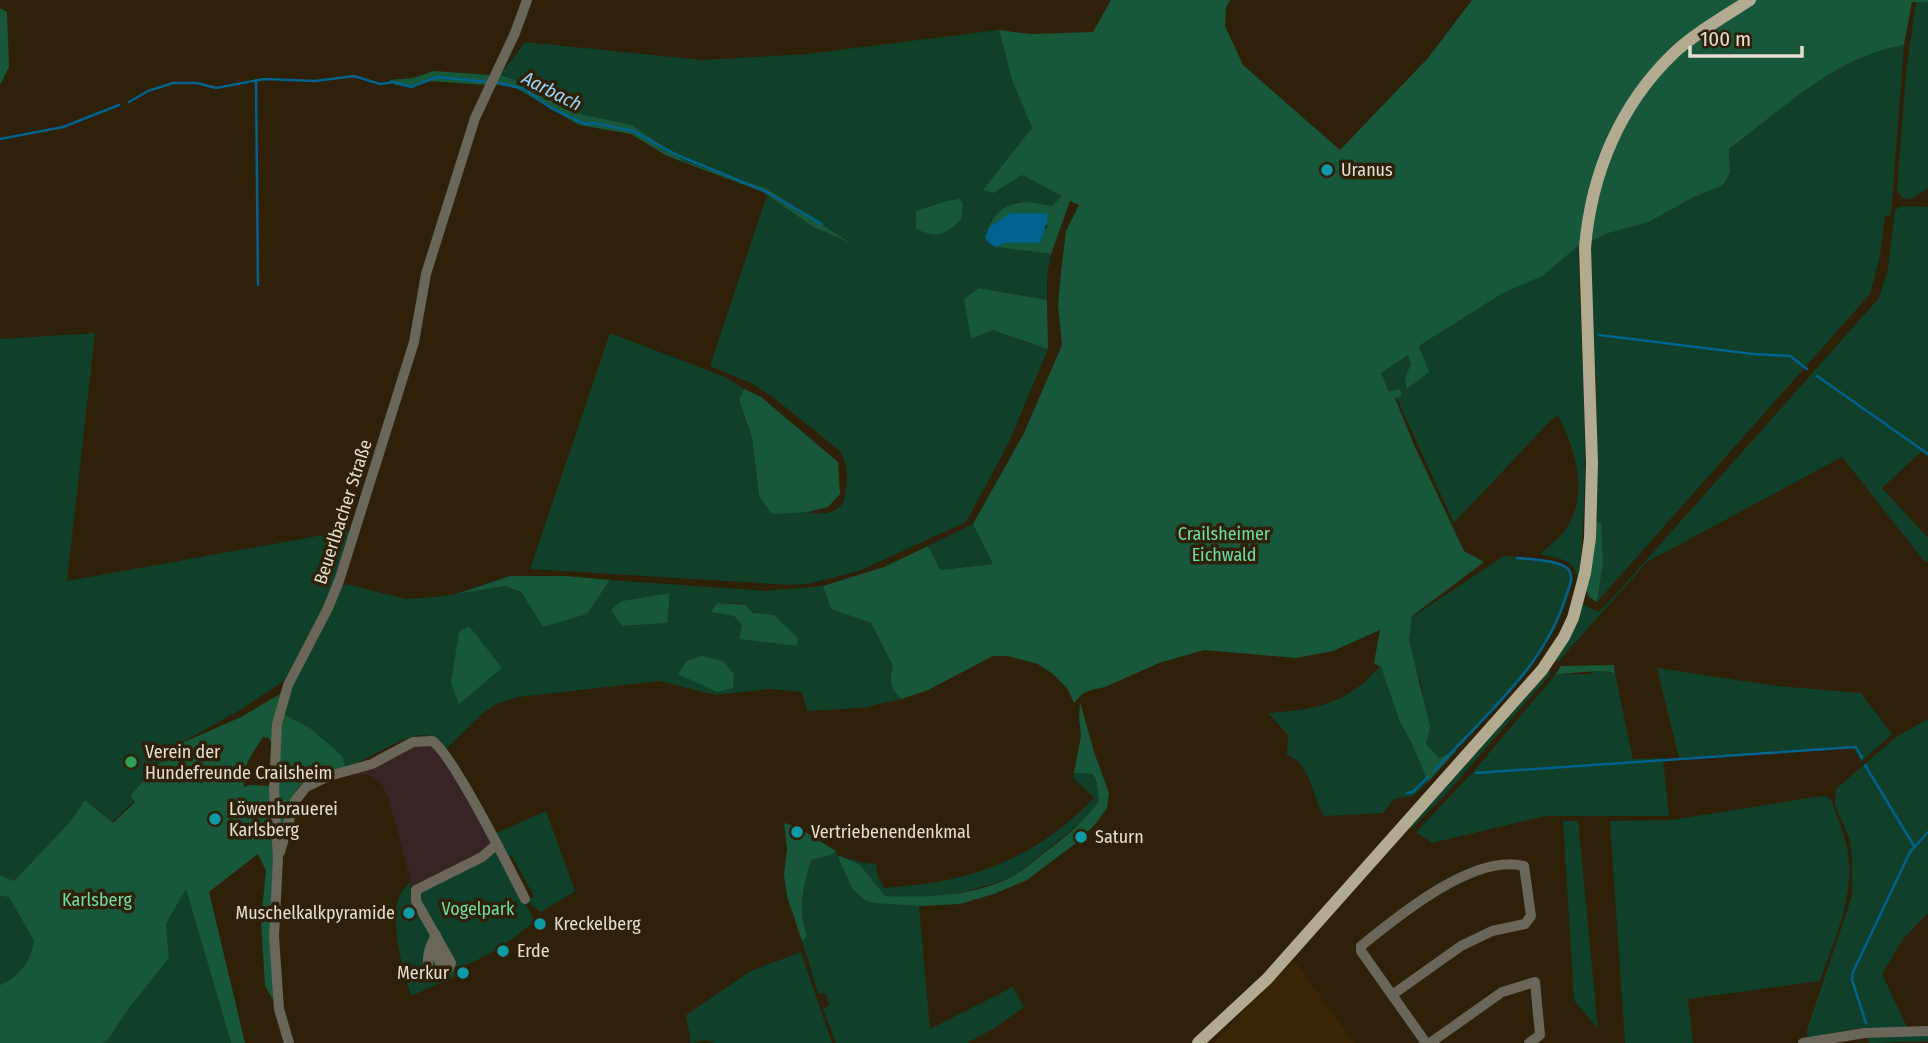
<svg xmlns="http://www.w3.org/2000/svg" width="1928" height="1043" font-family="'Fira Sans Condensed',sans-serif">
	<rect width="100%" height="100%" fill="#2e2009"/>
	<path fill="#372506" d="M1294,960L1354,1043H1213Z"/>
	<path fill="#372425" d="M430,742L441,753L495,845L413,889L389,800L382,784L372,776L349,774L411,744Z"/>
	<path fill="#104029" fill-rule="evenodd" d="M1916,2H1928V188L1912,199L1902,198L1897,189L1906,74Z
		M999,30L1012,80L1032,128L994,193L1022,175L1062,196L1053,206L1015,202L990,221V244L997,247L1051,254L1047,276V300L979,288L992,330L1048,349L1009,442L966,522L859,571L807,584L791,585L530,569L610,333L725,377L744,389L739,401L752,438L759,496L772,514C783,513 796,510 807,512C820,514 833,516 843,503C848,484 850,468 840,451L774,398L753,384L710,366L767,195L813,227L845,241L766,188L686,162L632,125L581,114L551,92L500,75L525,42L702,60L807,54Z
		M1904,45L1891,215L1885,216L1880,256L1870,294L1597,602L1603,563L1595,521L1596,377L1592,355L1589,243L1605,234L1649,222L1692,198L1723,185L1730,173L1729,149C1783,109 1836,56 1904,45Z
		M1913,206L1928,207V457L1921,452L1882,488L1928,538V561L1925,562L1842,457L1647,562L1558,662L1554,661L1582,604L1598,612L1609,602L1879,298L1888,269L1895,211L1899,207Z
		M1578,246C1581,358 1592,471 1578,582C1575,557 1561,560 1540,554C1549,546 1561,537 1567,527C1589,494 1575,447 1558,416L1550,421L1454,523L1396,397L1402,396L1400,389L1390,391L1381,373L1408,355L1411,364L1406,378L1419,346L1503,293L1542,275Z
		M95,333L67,581L351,530L335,576L333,591L285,680L240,710L181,743L147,774L130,796L134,801L112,822L85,800L68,824L14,881L0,875V339Z
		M973,524L993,564L940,570L928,546Z
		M1504,556L1534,558L1568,567L1573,579L1568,597L1555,629L1530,669L1457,750L1439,758L1426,744L1422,686L1414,664L1409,640L1411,618Z
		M610,580L766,591L823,586L831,609L871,623L893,666C889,681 890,689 902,699L861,708L807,711L802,692L770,689L715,695L660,681L519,697L496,704L482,714L446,749C440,742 433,735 423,735C402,735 368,761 345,767L282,713L289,691L340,587L346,584L406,599L435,597L505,586L521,592L543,627L587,614ZM670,593L666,623L622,626V601ZM717,603L746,604L753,613L774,615L739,639L742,625L734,616L712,612Z
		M1381,666L1400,722L1412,744L1428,782L1413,796L1394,799L1383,813L1324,816C1312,797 1311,763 1287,755L1288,735L1268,713C1304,710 1331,708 1361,685C1368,680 1374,672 1381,666Z
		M1657,668L1777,686L1861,693L1892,734L1861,762L1854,748L1679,758Z
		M1550,669L1551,673L1549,676L1446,794L1411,829L1409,827Z
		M1602,670L1615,674L1633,759L1663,758L1669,816H1545L1432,843L1416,832L1473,772L1555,675L1589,674Z
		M1928,719V913L1903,939L1882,974L1907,1027L1856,1029L1811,1037L1807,1036V1030L1852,896V854L1849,838L1835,805L1836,789L1896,737Z
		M1074,773L1091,774L1096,780L1099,801L1087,818L1014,876L992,884L958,893L928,898L885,896L840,856L864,863L876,864L878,876L884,888C971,882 1031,862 1094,798L1073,778Z
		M1822,796L1828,797L1832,802C1836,815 1843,829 1846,843C1858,891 1835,937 1820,981L1688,999L1693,1043H1625L1610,821L1671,820Z
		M546,811L575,891L541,912L532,906L528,900L534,896L512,856L507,858L494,834Z
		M1563,821H1578L1598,1029L1574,1000Z
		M496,847L534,920L532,923C519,935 471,969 455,967L456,976L411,996C404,972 388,920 400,895C402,891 407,886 410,882L412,890L418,892Z
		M836,851L853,890L866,901L919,906L930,1029L1013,987L1024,1007L993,1029L967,1043H836L823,1009L829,1005L826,994L818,993L802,941L807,936C797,909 804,886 811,860L831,855Z
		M186,889L231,1043H103L107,1041L127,1011L169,958L166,924Z
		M0,896L9,897L34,941C30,961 20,978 0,985Z
		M801,952L832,1043H717L705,1040L691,1043L686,1015L751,971Z
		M1928,1035V1041L1869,1043L1868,1038Z"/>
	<path fill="#18583a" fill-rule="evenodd" d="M1111,0H1230L1226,7L1225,26L1243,65L1340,150L1428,58L1472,0H1928V2H1912L1904,45C1836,56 1783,109 1729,149L1730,173L1723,185L1692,198L1649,222L1605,234L1589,243L1578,246L1542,276L1503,293L1419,346L1429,372L1407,389L1405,378L1411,364L1408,355L1381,373L1389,391L1400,389L1402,396L1395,398L1414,445L1464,551L1484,562L1412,616L1409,640L1430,727L1426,744L1439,758L1457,750L1428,782L1412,744L1400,722L1381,667L1374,663L1380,630L1333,651L1296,658L1204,650L1159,663L1105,687L1091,690L1082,694L1074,703L1067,688L1053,674L1038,664L1008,656H993L928,690L902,699C890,689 889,681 893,666L871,623L831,609L823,586L884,567L928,546L940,570L993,564L973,524L1024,433L1062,345L1058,305L1061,272L1066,231L1079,205L1070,201L1051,254L996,247L1005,243H1041L1043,233L1048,225L1001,219L989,227C991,221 993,218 998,213C1015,197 1031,203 1052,206L1062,196L1022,175L994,193L983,190L1032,128L1012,80L999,30L1031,34L1093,32Z
		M0,8L7,12L9,67L0,85Z
		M434,71L490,75L486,85L429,81L409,87L395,85L389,80L413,78Z
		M500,75L551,92L581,114L632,125L686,162L766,188L850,243L813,227L763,192L667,156L631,134L579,125L516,88L493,84Z
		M960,199L963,204L961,220C943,235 939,239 916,229V211L947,201Z
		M979,288L1047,300L1048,349L992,330L971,339L964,299Z
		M744,389L761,397L838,462L840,494L828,507L808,512L772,514L759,496L752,438L739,400Z
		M1595,521L1601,523L1603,563L1597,602L1589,597L1586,590Z
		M510,576H566L610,580L587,614L543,627L521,592L505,586L456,594Z
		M670,593L667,623L622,626L611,610L622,601Z
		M717,603L746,605L753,613L774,615L798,638L797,646L739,639L742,625L734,616L711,612Z
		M469,626L502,668L459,704L451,683L459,632Z
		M701,656L723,661L734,674L733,688L717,692L678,674L687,661Z
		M1614,665L1615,674C1606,668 1569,674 1555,675L1561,666Z
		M280,694L276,710L311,729L343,757L345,767C331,772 310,775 300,786C267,825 279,957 279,1009L265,986L261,920L266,871L258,854L209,892L245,1043H231L186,889L166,924L169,958L127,1011L107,1041L103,1043H0V985C20,977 30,962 34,941L9,897L0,896V875L14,881L68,824L85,800L113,823L135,802L130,796L150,772L182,743L241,717ZM263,737L269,738L271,743L270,786L250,785L244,787C240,769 253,753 263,737Z
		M1080,702L1094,752L1109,793L1107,808L1096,823L1080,840L1027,880L994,894L960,904L919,906L875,903L866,901L853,890L838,857L840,856L860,865L885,896C926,898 976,896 1013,876C1026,869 1037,858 1048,850C1068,835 1085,821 1099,801L1096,780L1092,774L1074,773L1081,736L1079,717Z
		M784,823L797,827L836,851L831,855L811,860C804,886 797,909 807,936L802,941L787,896L784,875L787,849Z"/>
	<path fill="#00628d" d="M1010,213H1047C1048,225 1043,231 1041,243H1005L996,247L990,244L985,238L989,227Z"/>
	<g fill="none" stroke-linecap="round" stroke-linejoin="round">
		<path stroke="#00628d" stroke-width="2.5" d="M256,80L258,285
			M495,82L524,89L551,108L585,124L594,123L633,131L677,155L767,192L822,224
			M129,102L148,91L173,83H197L216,88L264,79L315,81L354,76L380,84L394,82L411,87L437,77L488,82
			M0,139L63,127L119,105
			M1599,335L1753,354L1790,356L1807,369
			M1817,376L1928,454
			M1865,765L1914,846
			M1434,771C1482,718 1545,667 1566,596C1569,588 1574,577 1569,570C1562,560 1529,559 1517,558
			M1476,773L1856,747L1862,758
			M1407,793L1413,792L1428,777
			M1866,1023L1852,980L1853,972L1910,852L1928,832"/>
		<path stroke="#6a665a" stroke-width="10" d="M280,852L295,801L306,787L329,776L372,764L413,742L432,741C451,751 512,873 525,899
			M436,935C429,947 423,965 434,976L448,970L451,963L450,961L416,901V890L482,857L497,844
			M432,946L444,972
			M1392,995L1461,946L1492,931L1525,924L1531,916L1524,866C1474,853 1398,916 1361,946V951L1426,1043
			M289,1043L279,1009L274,936L278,859L274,791L277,724L288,685L328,608L339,581L414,342L426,274L475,118L515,33L527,0
			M1430,1043L1502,992L1535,982L1540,1035L1529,1043
			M1803,1043L1865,1033L1928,1031"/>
		<path stroke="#b2aa91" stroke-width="12" d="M1198,1043L1267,979L1542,670L1564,637L1573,618L1585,573L1590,538L1592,463L1585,248C1591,174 1620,104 1675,52C1697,32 1725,16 1750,0"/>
	</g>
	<g fill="#0f9aa8" stroke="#2e2009" stroke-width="2.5">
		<circle cx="1327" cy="170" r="7"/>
		<circle cx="215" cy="819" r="7"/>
		<circle cx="797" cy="832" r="7"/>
		<circle cx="1081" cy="837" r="7"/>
		<circle cx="409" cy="913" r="7"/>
		<circle cx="540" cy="924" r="7"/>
		<circle cx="503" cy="951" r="7"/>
		<circle cx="463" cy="973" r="7"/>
	</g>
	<circle fill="#2e9e5b" stroke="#2e2009" stroke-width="2.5" cx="131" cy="762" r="7"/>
	<g text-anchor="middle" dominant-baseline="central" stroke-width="7" stroke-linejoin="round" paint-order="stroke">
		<g font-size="18" fill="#e7ded0" stroke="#2e2009" text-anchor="start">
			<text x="1341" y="170">Uranus</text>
			<text x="145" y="752">Verein der<tspan x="145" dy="21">Hundefreunde Crailsheim</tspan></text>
			<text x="229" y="809">Löwenbrauerei<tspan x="229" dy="21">Karlsberg</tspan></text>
			<text x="811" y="832">Vertriebenendenkmal</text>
			<text x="1095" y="837">Saturn</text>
			<text x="395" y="913" text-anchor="end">Muschelkalkpyramide</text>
			<text x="554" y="924">Kreckelberg</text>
			<text x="517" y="951">Erde</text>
			<text x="449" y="973" text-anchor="end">Merkur</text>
		</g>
		<g font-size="18" fill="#e7ded0" stroke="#2e2009">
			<text transform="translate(343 512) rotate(-72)">Beuerlbacher Straße</text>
		</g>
		<g font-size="18" fill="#6fdea4" stroke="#2e2009">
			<text x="1224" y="534">Crailsheimer<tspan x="1224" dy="21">Eichwald</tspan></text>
			<text x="97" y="900">Karlsberg</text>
			<text x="478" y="909">Vogelpark</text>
		</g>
		<g font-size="19" font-style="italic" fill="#99d4f9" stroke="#2e2009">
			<text transform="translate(552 91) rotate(27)">Aarbach</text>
		</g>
	</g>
	<path d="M1690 46v10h112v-10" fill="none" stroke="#e7ded0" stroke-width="3.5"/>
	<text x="1700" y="46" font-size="21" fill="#e7ded0" stroke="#2e2009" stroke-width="5" paint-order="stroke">100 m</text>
</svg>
